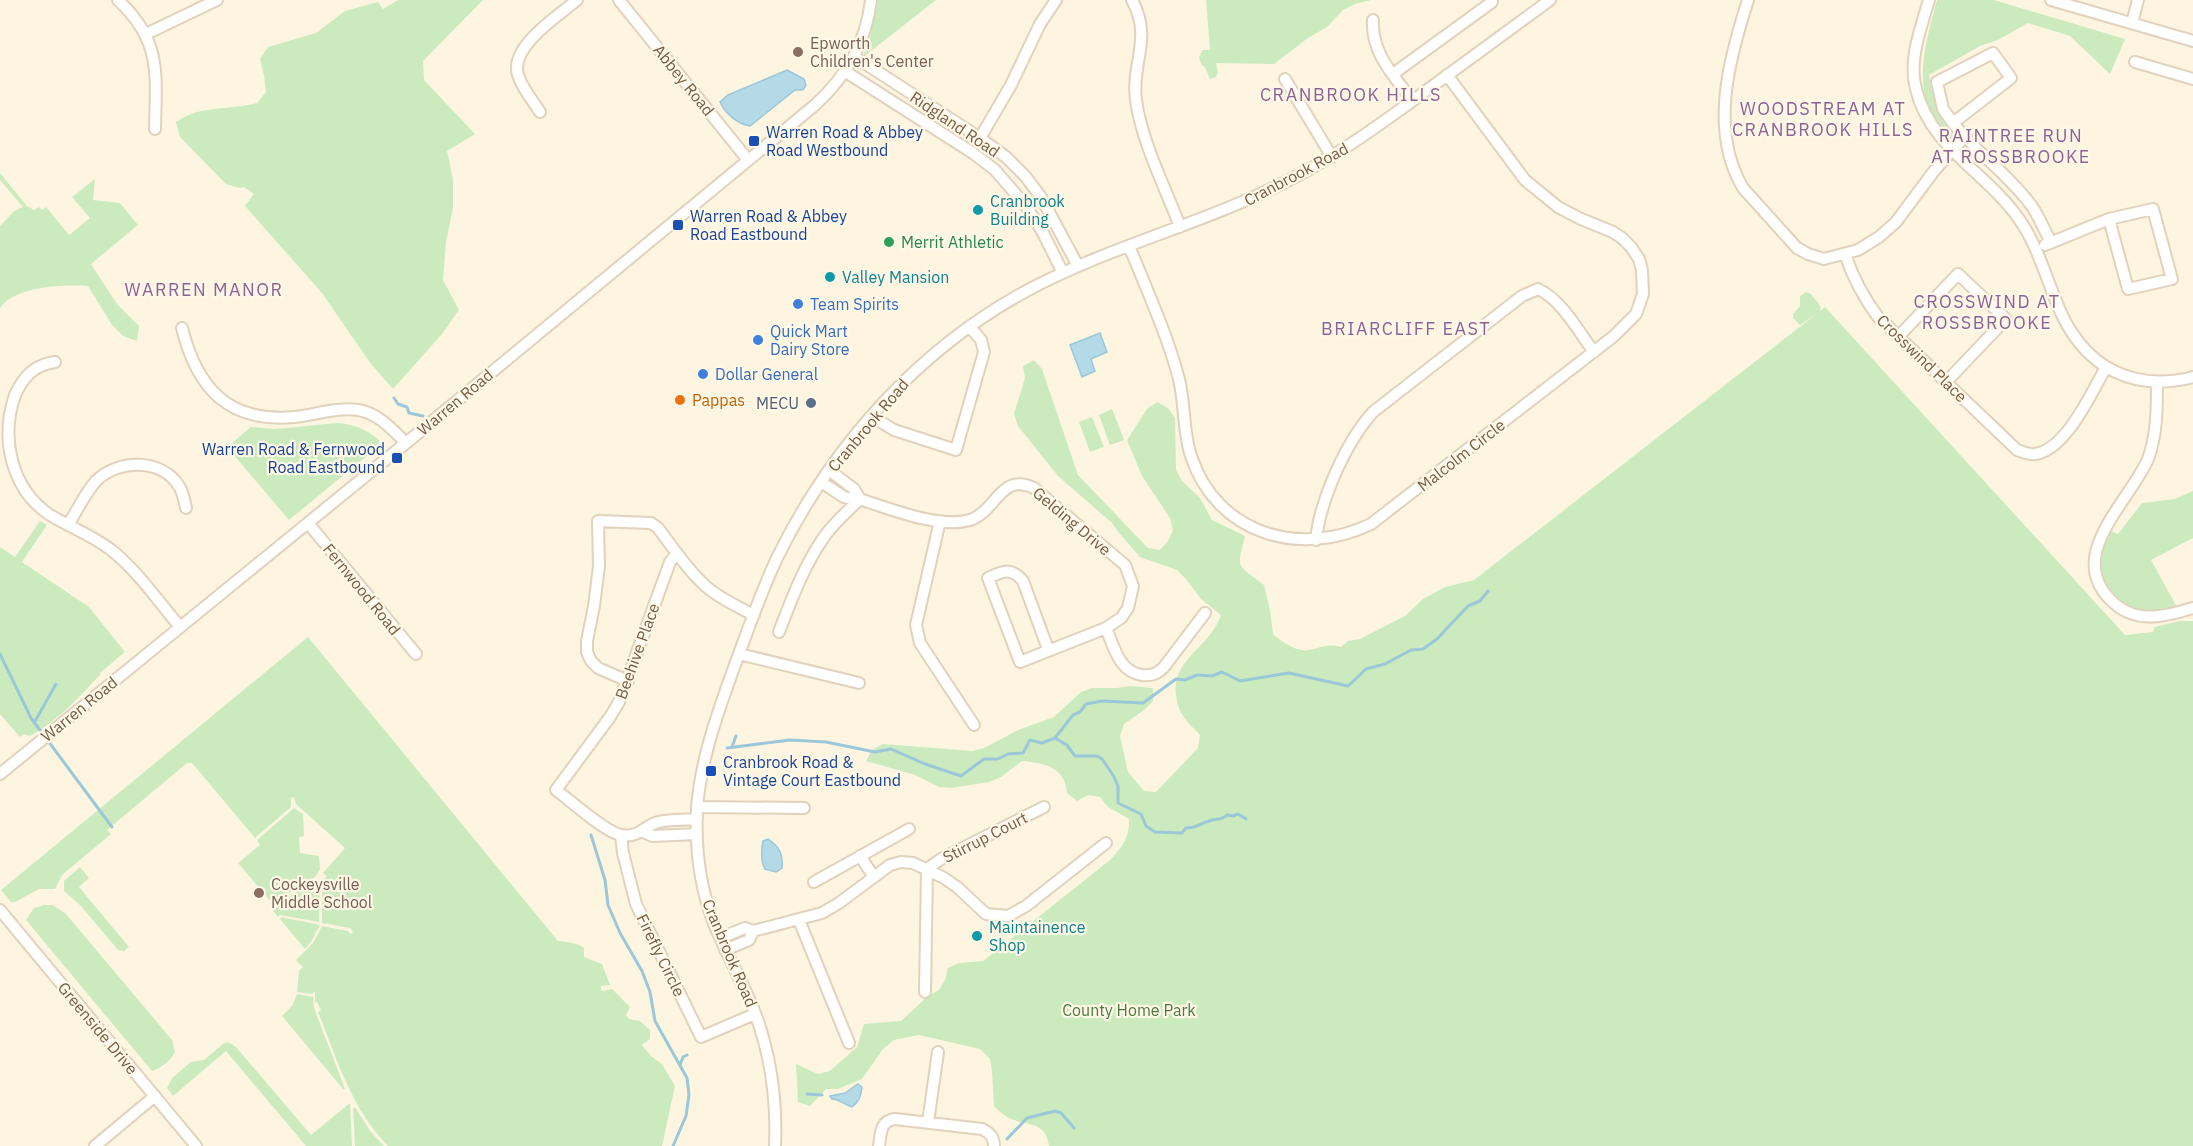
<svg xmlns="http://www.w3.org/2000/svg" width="2193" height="1146" font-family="'IBM Plex Sans',sans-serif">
	<rect width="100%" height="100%" fill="#fdf5e0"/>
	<path fill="#cbebbf" d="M398,0H483L423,61L424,80L475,134L447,151L453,179V208L446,242L443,280L459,310L442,334L393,389L371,364L322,293L245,206L254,194L244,187L240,188L226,184L180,137L176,122C202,104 230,111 257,103L266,92L264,75L260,59L268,47L316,33L345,11L378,2L383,9Z
		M876,0H936L862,58L869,44Z
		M1206,0H1371L1355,4L1343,10L1327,27L1308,38L1274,64L1216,63L1218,72L1216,77L1210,79L1205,67L1201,64L1199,57L1203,50H1210Z
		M1937,0H1994L2125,39L2110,74L2070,36L2028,23L1998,40L1980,46L1929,75C1932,98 1942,118 1956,136L1953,139L1950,138C1908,97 1924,49 1937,0Z
		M0,173L27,206L34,210L39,207L42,210L46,207L69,235L90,218L72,197L95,179L93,200L120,203L138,225L91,264L117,304L139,326L137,341L123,336L112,325L88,286C64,284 15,286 0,308V226L14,211L23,207L0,180Z
		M1806,292L1811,294L1821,307L1820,311L1825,307L2125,635L2153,632L2155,627L2179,621H2193V1146H1049C1046,1123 1032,1126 1014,1120C1005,1117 1000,1112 994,1106L992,1071L990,1059L980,1049L919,1035L894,1040L883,1049L862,1079L838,1089H826L810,1106L798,1102L796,1064L818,1074L830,1071L857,1047L864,1024L901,1021L928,996L939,990L945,980L948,968L959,963L983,961L1110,860C1122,847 1130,838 1129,819L1108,807L1100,797L1088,795L1077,801L1067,793C1065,767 1045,763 1022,761L1001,777L989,782L951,788L939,787L915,775L866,761L872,750L883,744L972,751L984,748L1018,730L1054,717L1081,692L1092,688H1117L1129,686L1153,688V701L1144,710L1124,724L1120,736L1128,772L1144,791L1156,792L1198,748L1200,735C1195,729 1188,724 1184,717C1179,711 1177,703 1176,695C1171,659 1210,648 1221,615L1201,599L1186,579L1177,570L1140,557L1119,533L1112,523L1058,476L1018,426L1014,414L1025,378L1023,366L1034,360L1042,369L1078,475L1148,548L1160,550L1168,541L1173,530L1170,518L1142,476L1127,440L1147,409L1157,402L1168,408L1175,418L1176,470L1182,481L1200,498L1212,520L1245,536C1237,570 1235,563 1264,585L1270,610L1273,634C1282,642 1296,652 1308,650C1322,648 1325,643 1341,647L1348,641L1360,639L1405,616L1423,599L1445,587L1474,580L1819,312L1800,325L1793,318V314L1800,306V296Z
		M1112,409L1124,440L1110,445L1099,415Z
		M1092,417L1104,447L1090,452L1079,422Z
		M337,423C353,424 366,429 379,440V446L289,520L227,447L251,427L275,429Z
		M2193,491V538L2151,560L2177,607C2171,609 2164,612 2158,613C2127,614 2095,586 2101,552C2102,545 2107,537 2109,530L2118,534L2142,503L2175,499Z
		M40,521L47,525L22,562L89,607L125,652L100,673V675C79,697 58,721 30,736L24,734L20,737L0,714V547L15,557Z
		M308,637L558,941C567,942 576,942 584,948V957L602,964L610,985L601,986V990L603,991L612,989L630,1007L626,1015L629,1019L640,1021L650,1030V1039L642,1045L651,1056L662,1064L675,1086L662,1146H388C351,1108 337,1059 318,1012L321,1010L317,1002L315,1003V991L312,994L297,992L299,971L303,967L296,960L313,943L322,926L348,931L351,934L353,932L350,928L322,923V881L327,876L323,873L345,848L296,804L294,797L291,798V807L255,838L192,763H187L107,830L111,834L62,875L55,889H39L15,902H11L1,890Z
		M294,808L303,814L304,836L299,837L300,853L319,856L320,869L315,877L272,903L238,863L260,845L257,840Z
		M80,867L89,878L79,887L129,947L124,951L118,950L81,906L64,891V881Z
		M316,880L320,884L319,922L280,915L278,917L271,908Z
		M45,905H53L66,914L172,1040L175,1052C171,1061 161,1068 152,1071L26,920L34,908Z
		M281,917L320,925L311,942L305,949L280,919Z
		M297,994L313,997L314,1008L345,1089H343L282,1016L292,1006Z
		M228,1042L236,1047L311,1135L350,1103L352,1146H306L226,1051L173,1096L167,1088L172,1078L191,1062L204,1060L224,1043Z
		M355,1107L370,1131L384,1146H355L353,1109Z"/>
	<path fill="#b4d9e7" stroke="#9ac8d9" stroke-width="1.5" d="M787,70L804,79L806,85L803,90H795L750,126C737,124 725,113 720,102L728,95Z
		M1100,333L1107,352L1091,359L1095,371L1082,377L1070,345Z
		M768,839C780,847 783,854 782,868L776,872L765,869C761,863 761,849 763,841Z
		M858,1084L862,1087C861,1096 859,1102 852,1107C844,1105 840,1099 832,1099L830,1096L845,1093Z"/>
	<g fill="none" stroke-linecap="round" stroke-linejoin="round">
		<path stroke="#9ac8d9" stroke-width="3" d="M394,398L398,404L407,407L409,413L423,416
			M0,654L31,718L112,827
			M34,723L56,684
			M1055,738L1067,745L1075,756H1097L1102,759L1113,775L1118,786V803L1141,814L1146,826L1155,832L1182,833L1186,828C1198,828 1199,824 1209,821C1217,818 1221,821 1227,815L1233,816L1238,814L1246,819
			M732,747L736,736
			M727,748L790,740L826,742L875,752L891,749L925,764L961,776L984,759H998L1008,754L1023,753L1030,740L1042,743L1055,738L1073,715L1080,712L1086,704L1102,701L1143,703L1176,679L1185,680L1197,675L1212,676L1222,672L1240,681L1289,673L1348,686L1366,669L1385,664L1411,650L1423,649L1437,639L1468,606L1480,601L1488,591
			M591,835L605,880L608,905L620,933L642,971L650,992L655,1021L687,1078L689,1095L686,1116L673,1146
			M680,1065L683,1057L687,1055
			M807,1094L822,1095
			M1007,1139L1027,1118L1055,1111L1061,1113L1074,1128"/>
		<g stroke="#e1d2bc" stroke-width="14">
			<path id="minor" d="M118,0C162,41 156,74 155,129
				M619,0L748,160
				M1132,0C1153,39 1131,62 1136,100C1141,140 1166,189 1180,227
				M1748,0C1729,59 1709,131 1743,188L1797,248L1808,254L1824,259L1858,250L1879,237L1896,222L1934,171L1964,137
				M1929,0C1921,28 1908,60 1916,89C1930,147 1987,173 2019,219C2040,249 2047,283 2062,315C2088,369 2135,392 2193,377
				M2051,0L2193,41
				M1373,20C1371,53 1394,76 1412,100
				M2132,23L2138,0
				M146,34L217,0
				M855,57L980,138L1006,157L1025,176L1041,197L1078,266
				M2135,62L2193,79
				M846,72L973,153L995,170L1026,206L1042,231L1063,273
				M1393,74L1492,2
				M1285,79L1332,157
				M540,112C532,100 522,88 518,75C509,47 558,16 577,0
				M1953,123L1943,109L1937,82L1993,53L2011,78L1953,123C1976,152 2008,174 2031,205C2039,216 2044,230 2051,242
				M980,138L1011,85L1040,24L1056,0
				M2045,245L2109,219L2153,209L2172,279L2128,289L2109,219
				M1129,246C1147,290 1167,334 1179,379C1185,404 1183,432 1191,456C1217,535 1301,558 1371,524L1614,336L1636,314L1643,294L1642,270L1639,259L1631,247L1622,238L1613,232L1581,219L1558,207L1525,180L1447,75
				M1845,254C1853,278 1863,297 1878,317L2017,450C2023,452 2029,455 2035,454C2066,450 2092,392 2106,367
				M182,328C197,388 228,423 294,417C314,415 337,407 358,410C378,413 392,429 406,443
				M1899,336L1958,274L2006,319L1946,382
				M55,362C34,365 24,376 15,395C0,438 11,489 50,515C70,527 91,535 110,549C137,570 158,601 180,627
				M2157,382C2157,408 2157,435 2148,459C2129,503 2061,558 2115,604C2138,624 2167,616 2193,608
				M871,416L894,430L956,450L984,352L981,340L970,327
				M829,470L854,489L860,499
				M821,482C829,487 836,492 844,497C850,499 856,498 862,500C891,509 940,529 970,520C997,511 1000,472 1034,488L1125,565L1133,586L1128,608L1121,618L1106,628L1020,662L988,578C1003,571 1011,567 1023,581L1048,649
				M940,521L916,625L920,643L974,725
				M308,523L416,654
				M68,525C77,511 85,493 96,481C118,459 161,458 179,486C183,492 184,500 186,508
				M1316,540C1320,500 1346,442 1373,412L1522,296L1538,289C1562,300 1578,331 1594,352
				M677,553L670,562L619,702L610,717L556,790C570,800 606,833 621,835C638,838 644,827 655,823C668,819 683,820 697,819
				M1106,628C1114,647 1119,672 1142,675C1152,676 1157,674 1164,667L1205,613
				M779,632C791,601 803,568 822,540C832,524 847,512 860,499
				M739,654L859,683
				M628,681L598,668L591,661L587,652V641L594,606L599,566L598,521L651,523L658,528C674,549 689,572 709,589C723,600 738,607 754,615
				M0,774L406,443L815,105C847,76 866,43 871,0
				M697,807L804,808
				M643,832L653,836L697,834
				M621,835L623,853L636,904L701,1037L755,1014
				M860,856L874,877
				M814,882L909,829
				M0,910L196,1146
				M799,920L849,1043
				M753,931L822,913L839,903L890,865L901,862L913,863L944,878L957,887L986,914L1008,916L1026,906L1106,843
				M720,938L745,928L753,931
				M725,950L749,940L753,931
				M925,992L927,869L941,859L1044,807
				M928,1122L938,1052
				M95,1146L155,1096
				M775,1146C777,1100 771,1056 755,1013C743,983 727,955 715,926C700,889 695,848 697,808C701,757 719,709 736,662C749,627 761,592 777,558C832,446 919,348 1030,289C1115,244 1210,222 1295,177C1338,155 1376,127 1415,99C1460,66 1505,33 1550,0
				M879,1146C881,1133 880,1121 895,1119L982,1129C990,1133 994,1137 994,1146"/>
		</g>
		<use href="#minor" stroke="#fff" stroke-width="10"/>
	</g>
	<g fill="#8d6e63" stroke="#fff8e7" stroke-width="2">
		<circle cx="798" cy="52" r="6"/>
		<circle cx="259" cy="893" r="6"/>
	</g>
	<g fill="#1a4fb4" stroke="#fff8e7" stroke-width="2">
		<rect x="748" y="135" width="12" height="12" rx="3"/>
		<rect x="672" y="219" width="12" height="12" rx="3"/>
		<rect x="391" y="452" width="12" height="12" rx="3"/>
		<rect x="705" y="765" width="12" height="12" rx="3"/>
	</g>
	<g fill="#0f9aa8" stroke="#fff8e7" stroke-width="2">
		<circle cx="978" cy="210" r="6"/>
		<circle cx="830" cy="277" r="6"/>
		<circle cx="977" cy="936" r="6"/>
	</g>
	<circle fill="#2e9e5b" stroke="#fff8e7" stroke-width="2" cx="889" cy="242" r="6"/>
	<g fill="#3f7fe0" stroke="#fff8e7" stroke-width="2">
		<circle cx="798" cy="304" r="6"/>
		<circle cx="758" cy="340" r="6"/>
		<circle cx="703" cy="374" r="6"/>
	</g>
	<circle fill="#e8710a" stroke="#fff8e7" stroke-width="2" cx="680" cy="400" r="6"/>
	<circle fill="#5c6f8a" stroke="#fff8e7" stroke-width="2" cx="811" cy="403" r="6"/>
	<g text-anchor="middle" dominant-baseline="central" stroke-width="4.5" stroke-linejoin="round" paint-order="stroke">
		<g font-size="16" fill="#785e54" stroke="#fff8e7" text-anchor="start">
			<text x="810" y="43">Epworth<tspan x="810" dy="18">Children's Center</tspan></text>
			<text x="271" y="884">Cockeysville<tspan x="271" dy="18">Middle School</tspan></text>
		</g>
		<g font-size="16" fill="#745c47" stroke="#fff8e7">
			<text transform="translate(684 80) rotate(51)">Abbey Road</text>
			<text transform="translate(955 124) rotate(34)">Ridgland Road</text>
			<text transform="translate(1296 174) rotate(-28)">Cranbrook Road</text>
			<text transform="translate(1922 358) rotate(44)">Crosswind Place</text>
			<text transform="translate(455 402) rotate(-40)">Warren Road</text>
			<text transform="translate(868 425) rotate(-50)">Cranbrook Road</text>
			<text transform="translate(1461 455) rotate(-38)">Malcolm Circle</text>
			<text transform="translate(1072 521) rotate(40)">Gelding Drive</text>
			<text transform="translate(362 589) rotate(51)">Fernwood Road</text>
			<text transform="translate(637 651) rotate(-70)">Beehive Place</text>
			<text transform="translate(79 709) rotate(-39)">Warren Road</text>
			<text transform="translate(985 837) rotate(-27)">Stirrup Court</text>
			<text transform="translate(730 953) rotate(67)">Cranbrook Road</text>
			<text transform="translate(661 955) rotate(64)">Firefly Circle</text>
			<text transform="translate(98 1028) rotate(50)">Greenside Drive</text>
		</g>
		<g font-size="16" fill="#164399" stroke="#fff8e7" text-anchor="start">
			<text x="766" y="132">Warren Road &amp; Abbey<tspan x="766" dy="18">Road Westbound</tspan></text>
			<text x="690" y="216">Warren Road &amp; Abbey<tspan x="690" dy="18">Road Eastbound</tspan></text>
			<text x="385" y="449" text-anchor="end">Warren Road &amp; Fernwood<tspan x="385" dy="18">Road Eastbound</tspan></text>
			<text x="723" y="762">Cranbrook Road &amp;<tspan x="723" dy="18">Vintage Court Eastbound</tspan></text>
		</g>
		<g font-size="16" fill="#0d838f" stroke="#fff8e7" text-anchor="start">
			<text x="990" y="201">Cranbrook<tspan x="990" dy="18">Building</tspan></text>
			<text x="842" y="277">Valley Mansion</text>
			<text x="989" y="927">Maintainence<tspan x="989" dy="18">Shop</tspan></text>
		</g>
		<g font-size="16" fill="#27864d" stroke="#fff8e7" text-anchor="start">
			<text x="901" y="242">Merrit Athletic</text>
		</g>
		<g font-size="16" fill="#366cbe" stroke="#fff8e7" text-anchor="start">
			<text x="810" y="304">Team Spirits</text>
			<text x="770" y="331">Quick Mart<tspan x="770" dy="18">Dairy Store</tspan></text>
			<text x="715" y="374">Dollar General</text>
		</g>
		<g font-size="16" fill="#c56008" stroke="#fff8e7" text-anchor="start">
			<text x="692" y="400">Pappas</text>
		</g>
		<g font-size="16" fill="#4e5e75" stroke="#fff8e7" text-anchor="end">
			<text x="799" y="403">MECU</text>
		</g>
		<g font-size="16" fill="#497b3e" stroke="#fff8e7">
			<text x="1129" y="1010">County Home Park</text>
		</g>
		<g font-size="18" letter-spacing="1.5" fill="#8c6298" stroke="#fff8e7">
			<text x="1351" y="94">CRANBROOK HILLS</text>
			<text x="1823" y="108">WOODSTREAM AT<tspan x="1823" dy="21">CRANBROOK HILLS</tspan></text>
			<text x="2011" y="135">RAINTREE RUN<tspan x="2011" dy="21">AT ROSSBROOKE</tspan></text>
			<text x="204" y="289">WARREN MANOR</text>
			<text x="1987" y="301">CROSSWIND AT<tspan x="1987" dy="21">ROSSBROOKE</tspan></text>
			<text x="1406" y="328">BRIARCLIFF EAST</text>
		</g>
	</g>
</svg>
